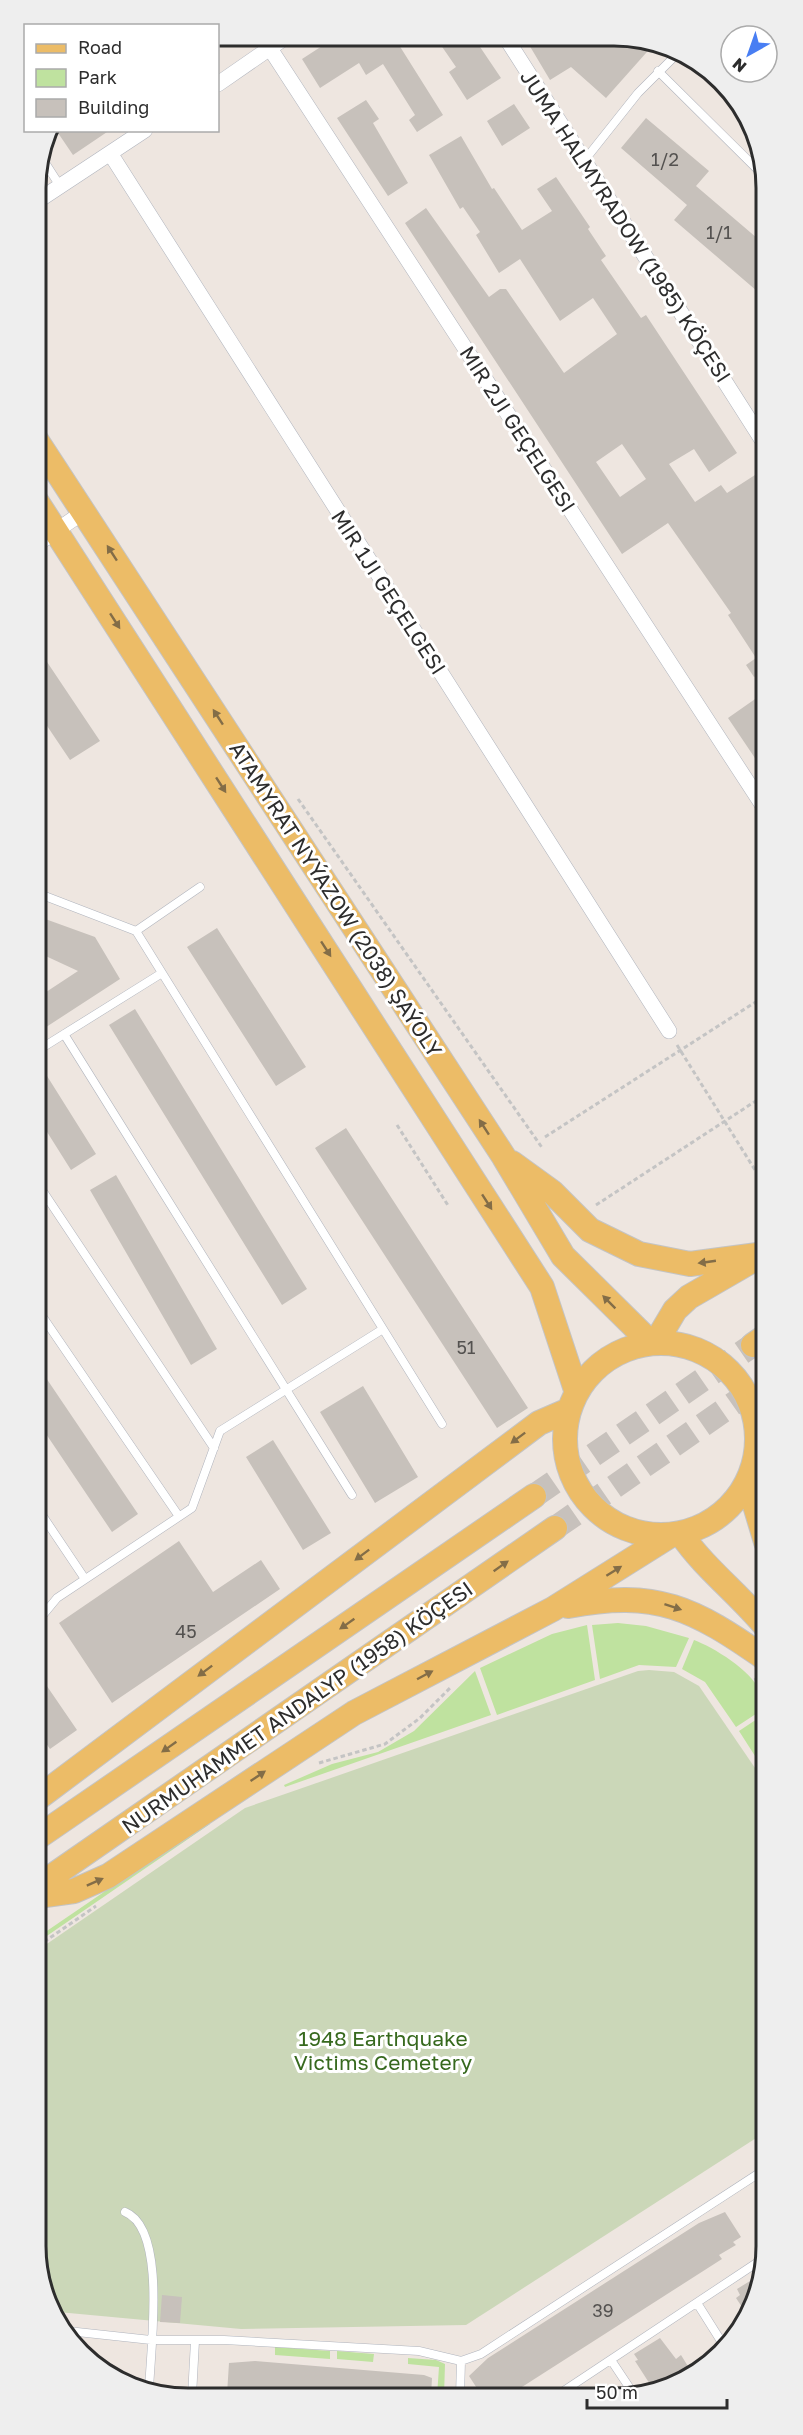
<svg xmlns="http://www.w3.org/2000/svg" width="803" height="2435" font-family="'Golos Text',sans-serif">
	<rect width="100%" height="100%" fill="#eee6e0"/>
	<path fill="#bfe29f" d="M618,1623L646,1626L689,1638L676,1667L639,1665L600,1679L592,1625Z
		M587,1625L595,1680L497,1715L480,1668L552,1634Z
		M694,1640C713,1647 752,1671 759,1690C761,1696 761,1704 762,1710L736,1727L705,1682L682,1669Z
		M475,1671L491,1715L285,1787L284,1785L332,1764L378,1752L414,1731Z
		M763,1715L766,1724V1773L739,1731Z
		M208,1821L210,1824L38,1942V1937Z
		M275,2347L330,2351V2359L275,2355Z
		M337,2351L374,2354L373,2362L337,2359Z
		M408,2358L436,2360L445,2364L444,2396H437L439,2367L408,2364Z"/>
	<path fill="#cbd7b8" d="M649,1670L674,1672L699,1686L766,1784L767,2131L466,2325L241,2329L58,2312L39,2276L38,1950L245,1808L638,1671Z"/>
	<path fill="#c7c1bb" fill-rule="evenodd" d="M336,37H394L443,115L417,132L409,120L415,115L383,64L366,75L359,63L320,88L302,59Z
		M436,38H474L501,78L467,100L449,72L456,67Z
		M525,38L645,39L654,44L606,98L571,67L550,80Z
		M366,100L379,119L373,123L408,183L388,196L337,118Z
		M514,104L530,128L502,146L487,121Z
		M646,118L709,171L696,186L764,244V297L674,220L687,205L621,148Z
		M56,130H110L73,155Z
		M461,136L492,189L494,188L522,230L552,211L537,189L556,177L590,227L588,229L606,256L601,260L641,318L646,315L737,453L709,472L694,449L669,464L695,502L721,485L727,493L755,475L765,490V670L754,677L746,665L756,658L728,615L731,613L668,523L622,554L405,223L426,208L489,297L500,289H506L564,373L617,334L593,298L560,321L520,259L499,273L476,235L480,232L463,207L460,209L429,155ZM622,444L646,479L620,497L596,462Z
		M37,647L100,741L70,760L37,711Z
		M765,692V773L728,718Z
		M37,916L95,937L120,979L37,1033V998L78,971L37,952Z
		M217,928L306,1067L276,1086L187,947Z
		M135,1009L307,1289L282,1305L109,1025Z
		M37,1060L96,1154L71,1170L37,1116Z
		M346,1128L528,1408L497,1428L315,1148Z
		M116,1175L217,1349L191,1365L90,1190Z
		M38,1366L138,1514L112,1532L38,1422Z
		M363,1386L418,1477L375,1503L320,1412Z
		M273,1440L331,1533L303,1550L246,1457Z
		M179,1541L213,1592L261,1560L280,1589L112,1703L59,1623Z
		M38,1673L77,1730L50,1749L38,1732Z
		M725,2212L741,2237L733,2242L736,2245L719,2255L722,2259L511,2394L509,2390L500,2396H482L469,2376L488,2358L699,2223Z
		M763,2273L756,2305L751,2312L746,2313L736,2298L740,2295L737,2289Z
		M162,2295L182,2297L180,2323L160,2322Z
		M660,2338L676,2359L681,2355L694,2376L655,2392L635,2361L638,2360L634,2354Z
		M255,2361L424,2375L432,2378L431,2396L227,2394L229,2363Z"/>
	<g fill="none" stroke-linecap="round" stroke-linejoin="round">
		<path stroke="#c7c1bc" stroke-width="24" stroke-dasharray="24 12" stroke-linecap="butt" d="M534,1496L753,1345
			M555,1528L766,1381"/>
		<g stroke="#b0b4bd" stroke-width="9">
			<path id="lane" d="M658,71L764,176
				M42,158L60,186
				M584,161L638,93L675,56
				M37,893L136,931L200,887
				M136,931L442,1424
				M64,1034L352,1495
				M37,1051L162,973
				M38,1184L214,1448
				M38,1310L178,1515
				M38,1509L85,1579
				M38,1621L57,1598L192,1508L220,1431L383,1329
				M125,2212C168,2229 150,2352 149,2391
				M697,2303L726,2349
				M68,2331L151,2340H224L419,2351L461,2361L481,2354L767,2168
				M611,2360L635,2396
				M192,2396L195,2341
				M460,2396L461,2361
				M556,2396L767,2256"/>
		</g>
		<g stroke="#b0b4bd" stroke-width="16">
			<path id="street" d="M506,38L764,443
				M271,50L765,809
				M218,84L286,37
				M110,153L669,1031
				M36,202L145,130
				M37,544L85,511"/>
		</g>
		<g stroke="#c4c4c4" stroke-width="26">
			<path id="primary" d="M37,441L504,1157L563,1256L651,1343
				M37,502L542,1287L576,1390
				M512,1163L552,1192L590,1230L639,1254L690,1264L765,1254
				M656,1342L675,1310L689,1297L753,1260
				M565 1439a96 96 0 1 1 192 0a96 96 0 1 1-192 0Z
				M753,1345L766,1336
				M748,1482L766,1542
				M681,1534C705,1569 739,1594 766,1627
				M568,1606C657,1589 693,1608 766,1659
				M38,1798L539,1423L569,1410
				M38,1837L534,1496
				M38,1886L555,1528
				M38,1896L74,1891L108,1876L354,1713L553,1609L671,1535"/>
		</g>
		<path stroke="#c4c4c4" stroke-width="3" stroke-dasharray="4.5 3" stroke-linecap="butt" d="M37,407L46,422
			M298,799L543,1149
			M677,1045L765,1186
			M397,1125L449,1207
			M545,1137L765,996
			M596,1205L765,1095
			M755,1678L764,1693
			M319,1763L385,1744L420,1718L450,1688
			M38,1946L96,1906"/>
		<use href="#lane" stroke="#fff" stroke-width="8"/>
		<use href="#street" stroke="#fff" stroke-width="15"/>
		<use href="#primary" stroke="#ecbc67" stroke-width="24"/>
	</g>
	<defs><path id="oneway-solid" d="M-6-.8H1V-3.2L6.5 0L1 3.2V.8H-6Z" transform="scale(1.5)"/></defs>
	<g fill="#836d47">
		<use href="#oneway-solid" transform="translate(112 553) rotate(-123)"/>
		<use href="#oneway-solid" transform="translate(115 621) rotate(57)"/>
		<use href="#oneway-solid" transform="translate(218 717) rotate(-123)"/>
		<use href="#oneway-solid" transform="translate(221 785) rotate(57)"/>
		<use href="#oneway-solid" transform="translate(326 949) rotate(57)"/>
		<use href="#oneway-solid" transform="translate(484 1127) rotate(-123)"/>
		<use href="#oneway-solid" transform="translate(487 1202) rotate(57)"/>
		<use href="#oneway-solid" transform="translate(707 1262) rotate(172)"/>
		<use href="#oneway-solid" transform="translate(609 1302) rotate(-135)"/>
		<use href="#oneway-solid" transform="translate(518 1438) rotate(143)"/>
		<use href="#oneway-solid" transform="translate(362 1555) rotate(143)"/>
		<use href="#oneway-solid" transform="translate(501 1566) rotate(-35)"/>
		<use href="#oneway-solid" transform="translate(614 1571) rotate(-32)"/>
		<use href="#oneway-solid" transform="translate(673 1607) rotate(18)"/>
		<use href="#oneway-solid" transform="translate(347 1624) rotate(145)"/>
		<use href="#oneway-solid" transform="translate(205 1671) rotate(143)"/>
		<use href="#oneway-solid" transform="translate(425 1675) rotate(-28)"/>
		<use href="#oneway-solid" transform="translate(169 1747) rotate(145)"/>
		<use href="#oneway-solid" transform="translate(258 1776) rotate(-34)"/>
		<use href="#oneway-solid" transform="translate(95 1882) rotate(-24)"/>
	</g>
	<g text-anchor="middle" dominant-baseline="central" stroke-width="6" stroke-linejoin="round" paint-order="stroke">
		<g font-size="18" fill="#545250">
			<text x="665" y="159">1/2</text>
			<text x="719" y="232">1/1</text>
			<text x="466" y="1347">51</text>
			<text x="186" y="1631">45</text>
			<text x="603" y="2310">39</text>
		</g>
		<g font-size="21" fill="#2d2d2d" stroke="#fff">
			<text transform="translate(626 226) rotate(57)">JUMA HALMYRADOW (1985) KÖÇESI</text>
			<text transform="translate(518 429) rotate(57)">MIR 2JI GEÇELGESI</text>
			<text transform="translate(389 592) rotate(57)">MIR 1JI GEÇELGESI</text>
			<text transform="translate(336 899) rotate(57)">ATAMYRAT NYÝAZOW (2038) ŞAÝOLY</text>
			<text transform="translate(297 1707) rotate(-35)">NURMUHAMMET ANDALYP (1958) KÖÇESI</text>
		</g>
		<g font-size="21" fill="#37691e" stroke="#fff">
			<text x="383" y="2038">1948 Earthquake<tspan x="383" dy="24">Victims Cemetery</tspan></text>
		</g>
	</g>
	<path d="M0 0H803V2435H0ZM188 46H614A142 142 0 0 1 756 188V2246A142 142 0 0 1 614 2388H188A142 142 0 0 1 46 2246V188A142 142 0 0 1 188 46Z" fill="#eee" fill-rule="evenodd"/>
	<path fill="none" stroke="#2d2d2d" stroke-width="3" d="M188 46H614A142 142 0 0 1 756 188V2246A142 142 0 0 1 614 2388H188A142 142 0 0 1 46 2246V188A142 142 0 0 1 188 46Z"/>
	<rect x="24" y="24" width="195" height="108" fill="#ffffff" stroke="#ababab" stroke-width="1.5"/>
	<rect x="36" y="44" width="30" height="9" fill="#ecbc67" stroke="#ababab" stroke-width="1.5"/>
	<text x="78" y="54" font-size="18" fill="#2d2d2d">Road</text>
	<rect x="36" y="69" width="30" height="18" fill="#bfe29f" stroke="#ababab" stroke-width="1.5"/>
	<text x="78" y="84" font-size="18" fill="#2d2d2d">Park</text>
	<rect x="36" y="99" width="30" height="18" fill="#c7c1bb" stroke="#ababab" stroke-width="1.5"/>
	<text x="78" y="114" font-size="18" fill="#2d2d2d">Building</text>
	<g transform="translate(749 54) rotate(220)"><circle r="28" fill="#ffffff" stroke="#ababab" stroke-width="1.5"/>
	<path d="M0-4.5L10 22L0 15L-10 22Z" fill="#487ef3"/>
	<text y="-9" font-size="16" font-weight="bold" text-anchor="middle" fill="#2d2d2d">N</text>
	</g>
	<path d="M587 2399v9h140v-9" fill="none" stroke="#2d2d2d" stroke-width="3"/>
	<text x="596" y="2399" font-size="18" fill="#2d2d2d" stroke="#ffffff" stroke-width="4.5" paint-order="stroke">50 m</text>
</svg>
